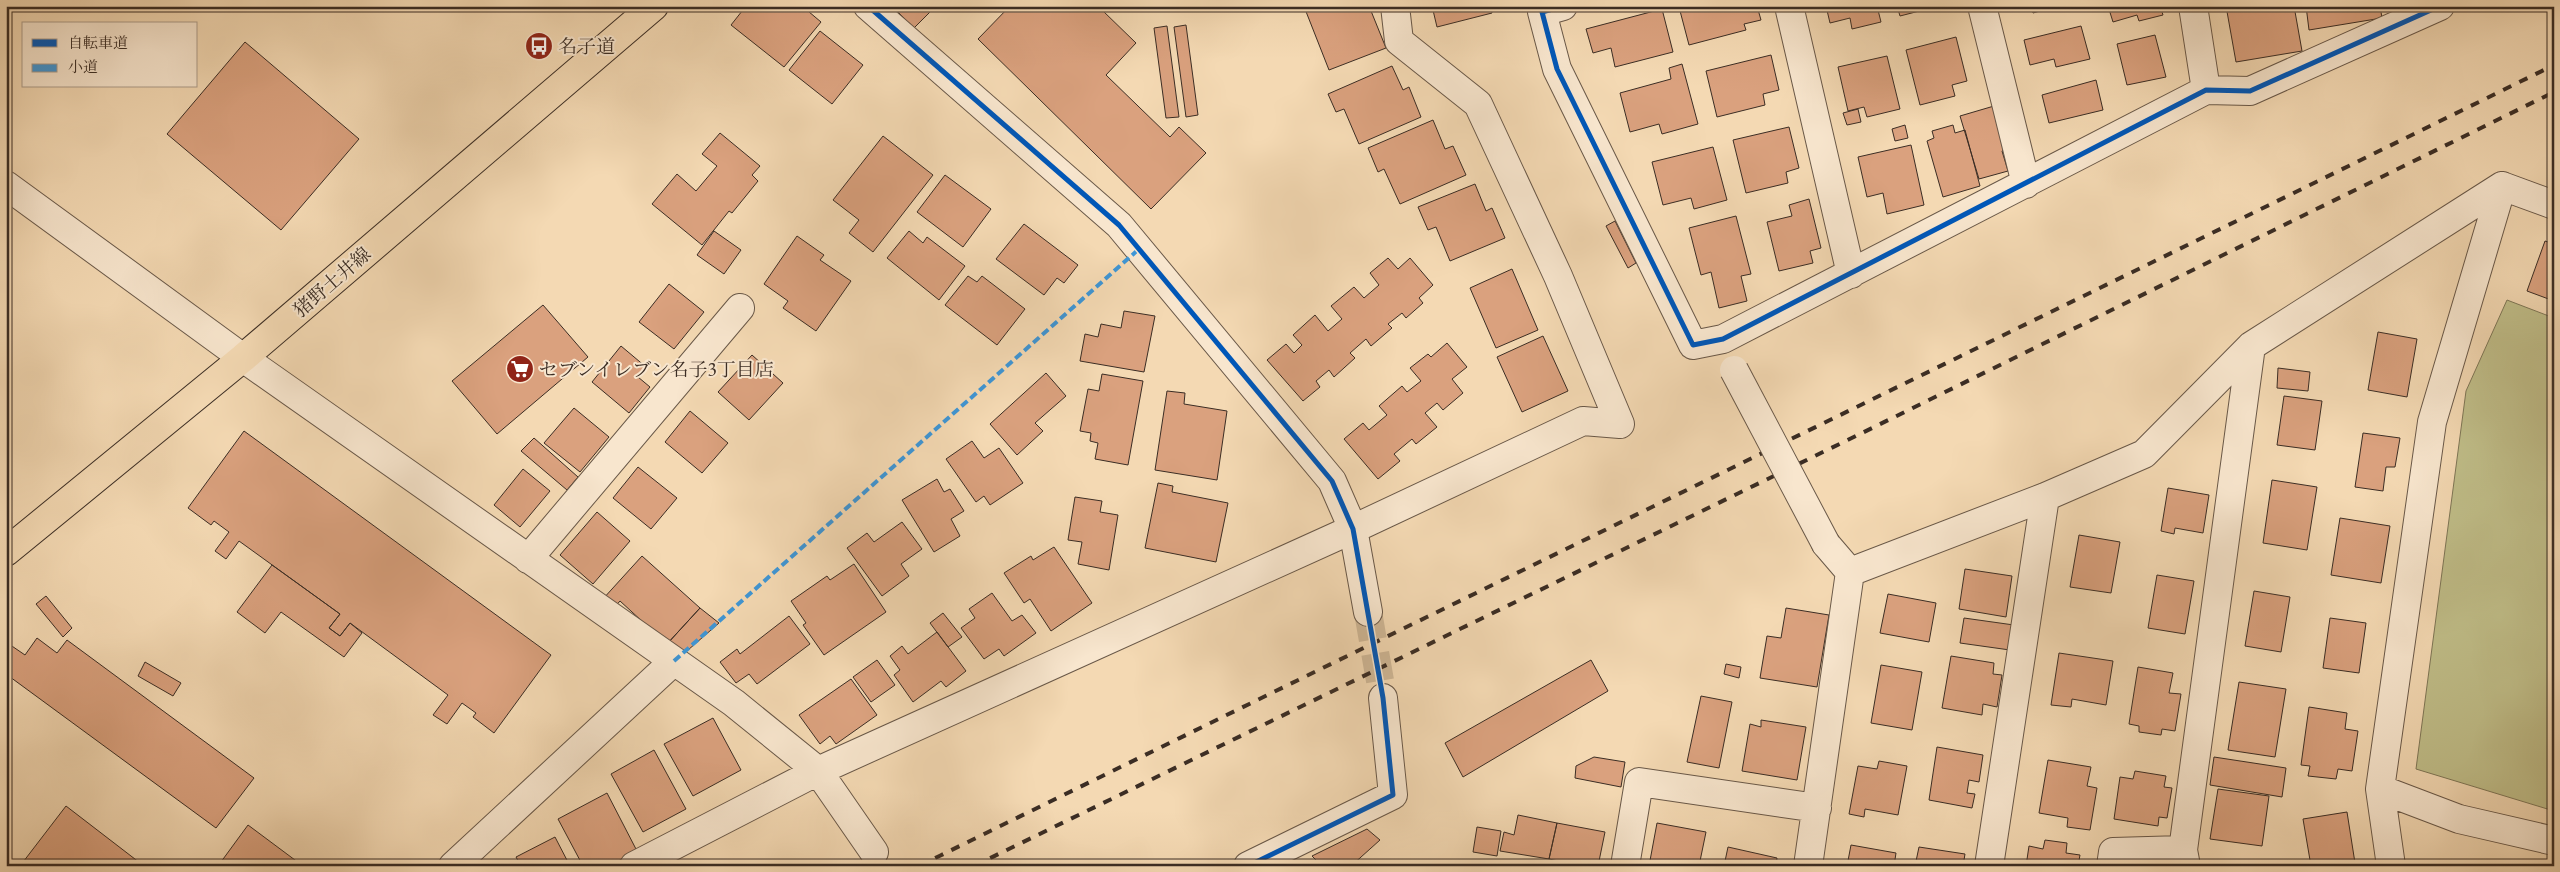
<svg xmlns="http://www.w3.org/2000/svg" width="2560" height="872" font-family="'EB Garamond','Noto Serif JP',serif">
	<rect width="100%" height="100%" fill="#f4d9b3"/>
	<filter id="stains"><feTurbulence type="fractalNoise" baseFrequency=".004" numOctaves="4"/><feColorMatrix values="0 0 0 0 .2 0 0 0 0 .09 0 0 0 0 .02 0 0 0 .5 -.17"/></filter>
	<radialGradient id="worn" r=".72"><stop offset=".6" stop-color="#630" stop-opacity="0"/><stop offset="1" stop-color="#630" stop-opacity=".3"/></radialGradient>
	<path fill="#c0be89" stroke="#7e7656" d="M2507,300L2554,318V811L2416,769L2466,391Z"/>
	<path fill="#daa17e" stroke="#3b2d24" d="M746,6H802L821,22L784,67L731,25Z
		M892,6H936L914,28Z
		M1010,6H1106L1102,10L1136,43L1106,75L1170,137L1179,127L1206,153L1151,209L978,39Z
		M1312,6H1369L1386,48L1329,70L1305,9Z
		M1432,6H1491L1492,13L1437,27Z
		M1683,6H1757L1761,20L1744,24L1746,30L1689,45L1679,7Z
		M1826,6H1877L1881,22L1852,29L1850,18L1830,23Z
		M1897,6H1935V7L1900,16Z
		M2031,6H2057L2033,13Z
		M2108,6H2160L2163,15L2139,21L2137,15L2113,22Z
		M2226,6H2294L2302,51L2236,62Z
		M2306,6H2380L2382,18L2309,30Z
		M1662,9L1673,52L1615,67L1611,48L1593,53L1586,29Z
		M1186,25L1198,115L1186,117L1174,27Z
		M1167,26L1179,117L1166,118L1154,28Z
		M2081,26L2090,59L2056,67L2054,59L2030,65L2024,40Z
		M820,31L863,65L832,104L789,70Z
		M2155,35L2166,77L2127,85L2117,44Z
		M1956,37L1967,81L1952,85L1955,96L1920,105L1906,50Z
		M245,42L359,139L281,230L167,134Z
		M1771,55L1779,90L1763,94L1765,105L1717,117L1706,71Z
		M1887,56L1900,109L1867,117L1864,107L1848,111L1838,67Z
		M1682,64L1698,124L1662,134L1659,124L1630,132L1620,93L1671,79L1669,68Z
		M1392,66L1403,90L1409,87L1421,117L1359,144L1344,109L1336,112L1328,94Z
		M2096,80L2103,110L2049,123L2042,95Z
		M1994,106L2007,149L2002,151L2008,171L1979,179L1960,116Z
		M1858,109L1861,122L1847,125L1843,113Z
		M1433,120L1445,149L1453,146L1466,175L1400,204L1384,169L1378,172L1368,148Z
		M1905,125L1908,138L1895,141L1892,129Z
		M1953,125L1955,133L1965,130L1980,186L1943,197L1927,141L1934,138L1932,131Z
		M1789,127L1799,168L1786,172L1788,183L1746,193L1733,140Z
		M720,133L760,166L752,175L758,181L732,213L729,211L702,245L652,204L677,174L696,191L717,166L702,154Z
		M883,136L933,175L873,252L849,233L859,220L833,200Z
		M1911,145L1924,205L1887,214L1883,193L1867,197L1858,157Z
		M1713,147L1727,200L1694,209L1691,198L1663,205L1652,162Z
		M945,175L991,209L963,247L917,212Z
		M1475,184L1486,211L1492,208L1505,238L1450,261L1436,227L1428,230L1418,207Z
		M1809,199L1821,248L1810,251L1813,263L1779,271L1767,222L1792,216L1789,205Z
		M1736,216L1751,274L1741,276L1747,301L1719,308L1711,272L1701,275L1689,228Z
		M1615,221L1636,263L1628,268L1606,226Z
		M1024,224L1078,265L1064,283L1057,278L1044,295L996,259Z
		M714,231L741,250L724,274L697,255Z
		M909,231L923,243L927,237L965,266L939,300L887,258Z
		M797,236L824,255L820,260L851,281L816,331L783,308L788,301L764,284Z
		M2545,241L2554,244V301L2527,291Z
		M1388,258L1398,269L1410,258L1433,285L1419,298L1423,303L1406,318L1402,313L1388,324L1392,328L1371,346L1366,339L1350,353L1355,358L1334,377L1329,370L1316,381L1320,387L1303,401L1267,360L1286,344L1294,353L1302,345L1293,335L1315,315L1328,331L1342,319L1331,306L1354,287L1364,298L1379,285L1370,273Z
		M1512,269L1538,330L1496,348L1470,288Z
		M968,276L977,282L982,276L1025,309L997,345L945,305Z
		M669,284L704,312L674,349L639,322Z
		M543,305L588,357L497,434L452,381Z
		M1124,311L1155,316L1144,372L1080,361L1085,334L1098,337L1101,324L1121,328Z
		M2378,332L2417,339L2407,397L2368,390Z
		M1543,336L1568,391L1522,412L1497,357Z
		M1447,343L1467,367L1452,379L1463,393L1443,410L1437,403L1425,413L1437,427L1416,444L1412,439L1394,454L1400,461L1378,479L1344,439L1363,423L1369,430L1387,415L1379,406L1402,386L1407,392L1421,381L1410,368L1428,354L1431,357Z
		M621,346L646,367L638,377L650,387L629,413L592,382Z
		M752,355L783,383L749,420L718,392Z
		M2278,368L2310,372L2308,391L2277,388Z
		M1046,373L1066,396L1035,423L1043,431L1017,455L990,424Z
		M1102,374L1143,381L1128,465L1095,459L1098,443L1090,441L1091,433L1080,431L1088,389L1099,391Z
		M1167,391L1185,393L1184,404L1227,411L1217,480L1155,470Z
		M2284,396L2322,401L2315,450L2277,445Z
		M574,408L609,437L580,472L544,443Z
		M690,411L728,443L702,473L665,442Z
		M244,431L551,655L494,733L473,717L476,713L462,703L447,724L433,715L448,695L350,623L340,636L329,628L340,614L239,541L226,559L215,551L229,532L214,521L211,525L188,508Z
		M2363,433L2400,438L2395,467H2386L2383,491L2355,487Z
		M534,438L578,477L567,490L521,451Z
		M972,441L984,458L999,448L1023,483L990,505L984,496L976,502L946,459Z
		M638,467L677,498L651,529L613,498Z
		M523,469L550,491L520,527L494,505Z
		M937,479L944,492L950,489L964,511L951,519L960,536L934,552L902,500Z
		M2272,480L2317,487L2307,550L2263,543Z
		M1158,483L1173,486L1172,492L1228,503L1216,562L1145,548Z
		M2168,488L2209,495L2203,533L2175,528L2174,534L2161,531Z
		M1075,497L1102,501L1100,512L1118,515L1109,570L1078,564L1082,542L1068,540Z
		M597,512L630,541L593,584L560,555Z
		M2340,518L2390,526L2381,583L2331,575Z
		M902,522L922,549L901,564L909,576L882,596L847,548L867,533L874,542Z
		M2079,535L2120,542L2111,593L2070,587Z
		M1054,547L1092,603L1051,631L1030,599L1024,603L1004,573L1031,556L1033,560Z
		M642,556L700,608L667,644L620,601L612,610L602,600Z
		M854,564L886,612L824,655L803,625L806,623L791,601L827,576L830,580Z
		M272,565L340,614L329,628L340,636L350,623L362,633L344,657L281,612L265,633L237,612Z
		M1965,569L2012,576L2006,617L1959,609Z
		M2157,575L2194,581L2185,634L2148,628Z
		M2254,591L2290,597L2281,652L2245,646Z
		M992,593L1012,621L1022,615L1036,633L1004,656L999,649L984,659L961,628L975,618L969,609Z
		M1888,594L1936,603L1929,642L1880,633Z
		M46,596L72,628L63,637L36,604Z
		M700,608L719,623L680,657L667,644Z
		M1786,608L1829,615L1817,687L1760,678L1767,636L1781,638Z
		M943,613L962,637L948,647L930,623Z
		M789,616L810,644L757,684L749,674L736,683L720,662L737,649L740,654Z
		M1964,618L2021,626L2017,651L1960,643Z
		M2330,618L2366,623L2359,673L2323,668Z
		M937,632L966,671L946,687L941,681L913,702L894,675L900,670L890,656L902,646L908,654Z
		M37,638L57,653L67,640L254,778L216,828L6,674V642L25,655Z
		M2059,653L2113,661L2106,705L2072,699L2071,707L2051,705Z
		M1951,656L1994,663L1993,674L2002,675L1997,707L1983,704L1982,715L1942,708Z
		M877,660L895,685L871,702L853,677Z
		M1591,660L1608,691L1463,777L1445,743Z
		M145,662L181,683L173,696L138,676Z
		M1726,664L1741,667L1739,678L1724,674Z
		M1881,665L1922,672L1912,730L1871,723Z
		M2138,667L2173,673L2169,693L2181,694L2175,731L2162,729L2161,735L2139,732V726L2129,724Z
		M851,679L877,715L836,744L830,736L820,744L799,715Z
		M2239,682L2286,689L2275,757L2228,750Z
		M1701,696L1732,702L1719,768L1687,762Z
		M2309,707L2347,713L2345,729L2358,731L2352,771L2338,769L2336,779L2308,776L2310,766L2301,765Z
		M713,718L741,770L693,796L664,744Z
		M1761,720L1806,727L1797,780L1742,771L1750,724L1761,727Z
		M1937,747L1983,755L1979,782L1969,780L1967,793L1975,794L1972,808L1929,800Z
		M654,750L686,809L643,832L611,774Z
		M1594,757L1625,762L1621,787L1575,778L1576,766Z
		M2214,757L2286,768L2282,797L2210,785Z
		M2048,760L2091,767L2087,786L2097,788L2090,830L2067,827L2068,818L2039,813Z
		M1879,761L1907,766L1898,815L1865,809L1864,817L1849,814L1858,766L1877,769Z
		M2135,771L2166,776L2164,787L2172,788L2167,818L2159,817L2158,826L2114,819L2120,777L2133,779Z
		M2218,789L2269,796L2262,846L2210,839Z
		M607,793L637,851L609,866H583L558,819Z
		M66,806L144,866H20Z
		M2347,812L2355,863L2311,866L2303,819Z
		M1518,815L1557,823L1549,859L1500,851L1504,832L1514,835Z
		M1557,823L1605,832L1598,866H1582L1549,859Z
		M1657,823L1706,832L1699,866H1649Z
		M248,825L303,866H218Z
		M1477,827L1501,831L1497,856L1473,852Z
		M1367,829L1380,840L1351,866H1322L1312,856Z
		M555,837L570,866H521L516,857Z
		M2045,840L2067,843L2066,853L2080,855L2078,866H2026L2029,846L2043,849Z
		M1851,845L1896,853L1894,866H1847Z
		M1728,847L1777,858L1776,866H1724Z
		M1919,847L1965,854L1963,866H1915Z
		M2473,862V866H2450Z"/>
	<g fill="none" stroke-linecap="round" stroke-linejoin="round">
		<path stroke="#cfb796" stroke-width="28" stroke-dasharray="28 14" stroke-linecap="butt" d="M1368,612L1383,698"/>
		<g stroke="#695848" stroke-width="30">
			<path id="minor" d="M868,6L1119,225L1332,481L1353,529L1368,612
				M1563,6L1542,12L1557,69L1693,345L1723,339L2206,90L2250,91L2440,6
				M1789,6L1851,274
				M1982,6L2026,184
				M2193,6L2206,90
				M6,185L243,358L734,703L818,771L874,852
				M2502,186L2432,422L2380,789L2459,819L2554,841
				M2502,186L2554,205
				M528,559L740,308
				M1850,572L2045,497L2144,454L2251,346L2502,186
				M2380,789L2391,866
				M453,866L674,661
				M634,866L818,771L1353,529L1583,421L1620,424L1558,276L1478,104L1399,41L1395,6
				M1248,866L1393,795L1383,698
				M1625,866L1639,782L1817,808
				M1808,866L1850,572L1826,544
				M1989,866L2045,497
				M2111,866L2113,852L2183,850
				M2186,866L2183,850L2251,346"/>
		</g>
		<g stroke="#3b2d24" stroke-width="30">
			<path id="major" d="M6,552L243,358L654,6"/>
		</g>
		<use href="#minor" stroke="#f8e6ce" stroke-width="28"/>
		<use href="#major" stroke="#f4d9b3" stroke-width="28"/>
		<path stroke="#3b2d24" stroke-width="4" stroke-dasharray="9 9" stroke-linecap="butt" d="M919,866C1464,598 2010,333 2554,65
			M974,866L1862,433L2554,92"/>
		<g stroke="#695848" stroke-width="30" stroke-linecap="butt">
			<path id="minor-bridge" d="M1734,370L1826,544"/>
		</g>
		<use href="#minor-bridge" stroke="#f8e6ce" stroke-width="28"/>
		<path stroke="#3e96d6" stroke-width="4" stroke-dasharray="8 4" stroke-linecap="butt" d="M674,661L1139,249"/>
		<g stroke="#f8e6ce" stroke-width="8">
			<path id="cycleway" d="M868,6L1119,225L1332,481L1353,529L1383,698L1393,795L1248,866
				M1563,6L1542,12L1557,69L1693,345L1723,339L2206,90L2250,91L2440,6"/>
		</g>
		<use href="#cycleway" stroke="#0057b8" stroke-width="5"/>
	</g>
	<defs>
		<g id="bus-disc" transform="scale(1.4375)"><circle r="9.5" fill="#8f2418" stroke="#f8e6ce"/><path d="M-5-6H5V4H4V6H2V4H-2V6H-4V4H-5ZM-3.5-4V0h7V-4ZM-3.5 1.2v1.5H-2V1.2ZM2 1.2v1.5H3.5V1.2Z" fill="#fff"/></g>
		<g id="supermarket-disc" transform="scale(1.4375)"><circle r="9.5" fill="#8f2418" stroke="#f8e6ce"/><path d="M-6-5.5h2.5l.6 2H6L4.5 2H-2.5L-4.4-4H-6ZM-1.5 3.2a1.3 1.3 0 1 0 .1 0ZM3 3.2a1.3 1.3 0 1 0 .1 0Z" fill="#fff"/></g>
	</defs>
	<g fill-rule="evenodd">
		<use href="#bus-disc" x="539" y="46"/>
		<use href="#supermarket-disc" x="520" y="369"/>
	</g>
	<g text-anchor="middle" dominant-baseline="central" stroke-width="4" stroke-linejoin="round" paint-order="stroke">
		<g font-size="19" fill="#3b2d24" stroke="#f8e6ce" text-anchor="start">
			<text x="558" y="46">名子道</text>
			<text x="539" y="369">セブンイレブン名子3丁目店</text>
		</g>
		<g font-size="19" fill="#3b2d24" stroke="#f8e6ce">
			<text transform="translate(332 282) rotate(-41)">猪野土井線</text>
		</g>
	</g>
	<rect width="2560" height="872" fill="none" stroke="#f4d9b3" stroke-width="25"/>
	<rect x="8" y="8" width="2545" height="857" fill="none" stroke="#3b2d24" stroke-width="2.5"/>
	<rect x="12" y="12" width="2535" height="847" fill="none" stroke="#3b2d24"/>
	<rect x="22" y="22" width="175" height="65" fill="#f8e6ce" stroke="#ac9c8a"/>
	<rect x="32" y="39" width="25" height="8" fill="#0057b8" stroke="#ac9c8a"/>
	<text x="68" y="48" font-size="15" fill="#3b2d24">自転車道</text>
	<rect x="32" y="64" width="25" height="8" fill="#3e96d6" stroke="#ac9c8a"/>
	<text x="68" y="72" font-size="15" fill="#3b2d24">小道</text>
	<rect width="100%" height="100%" filter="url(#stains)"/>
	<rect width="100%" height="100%" fill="url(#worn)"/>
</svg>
